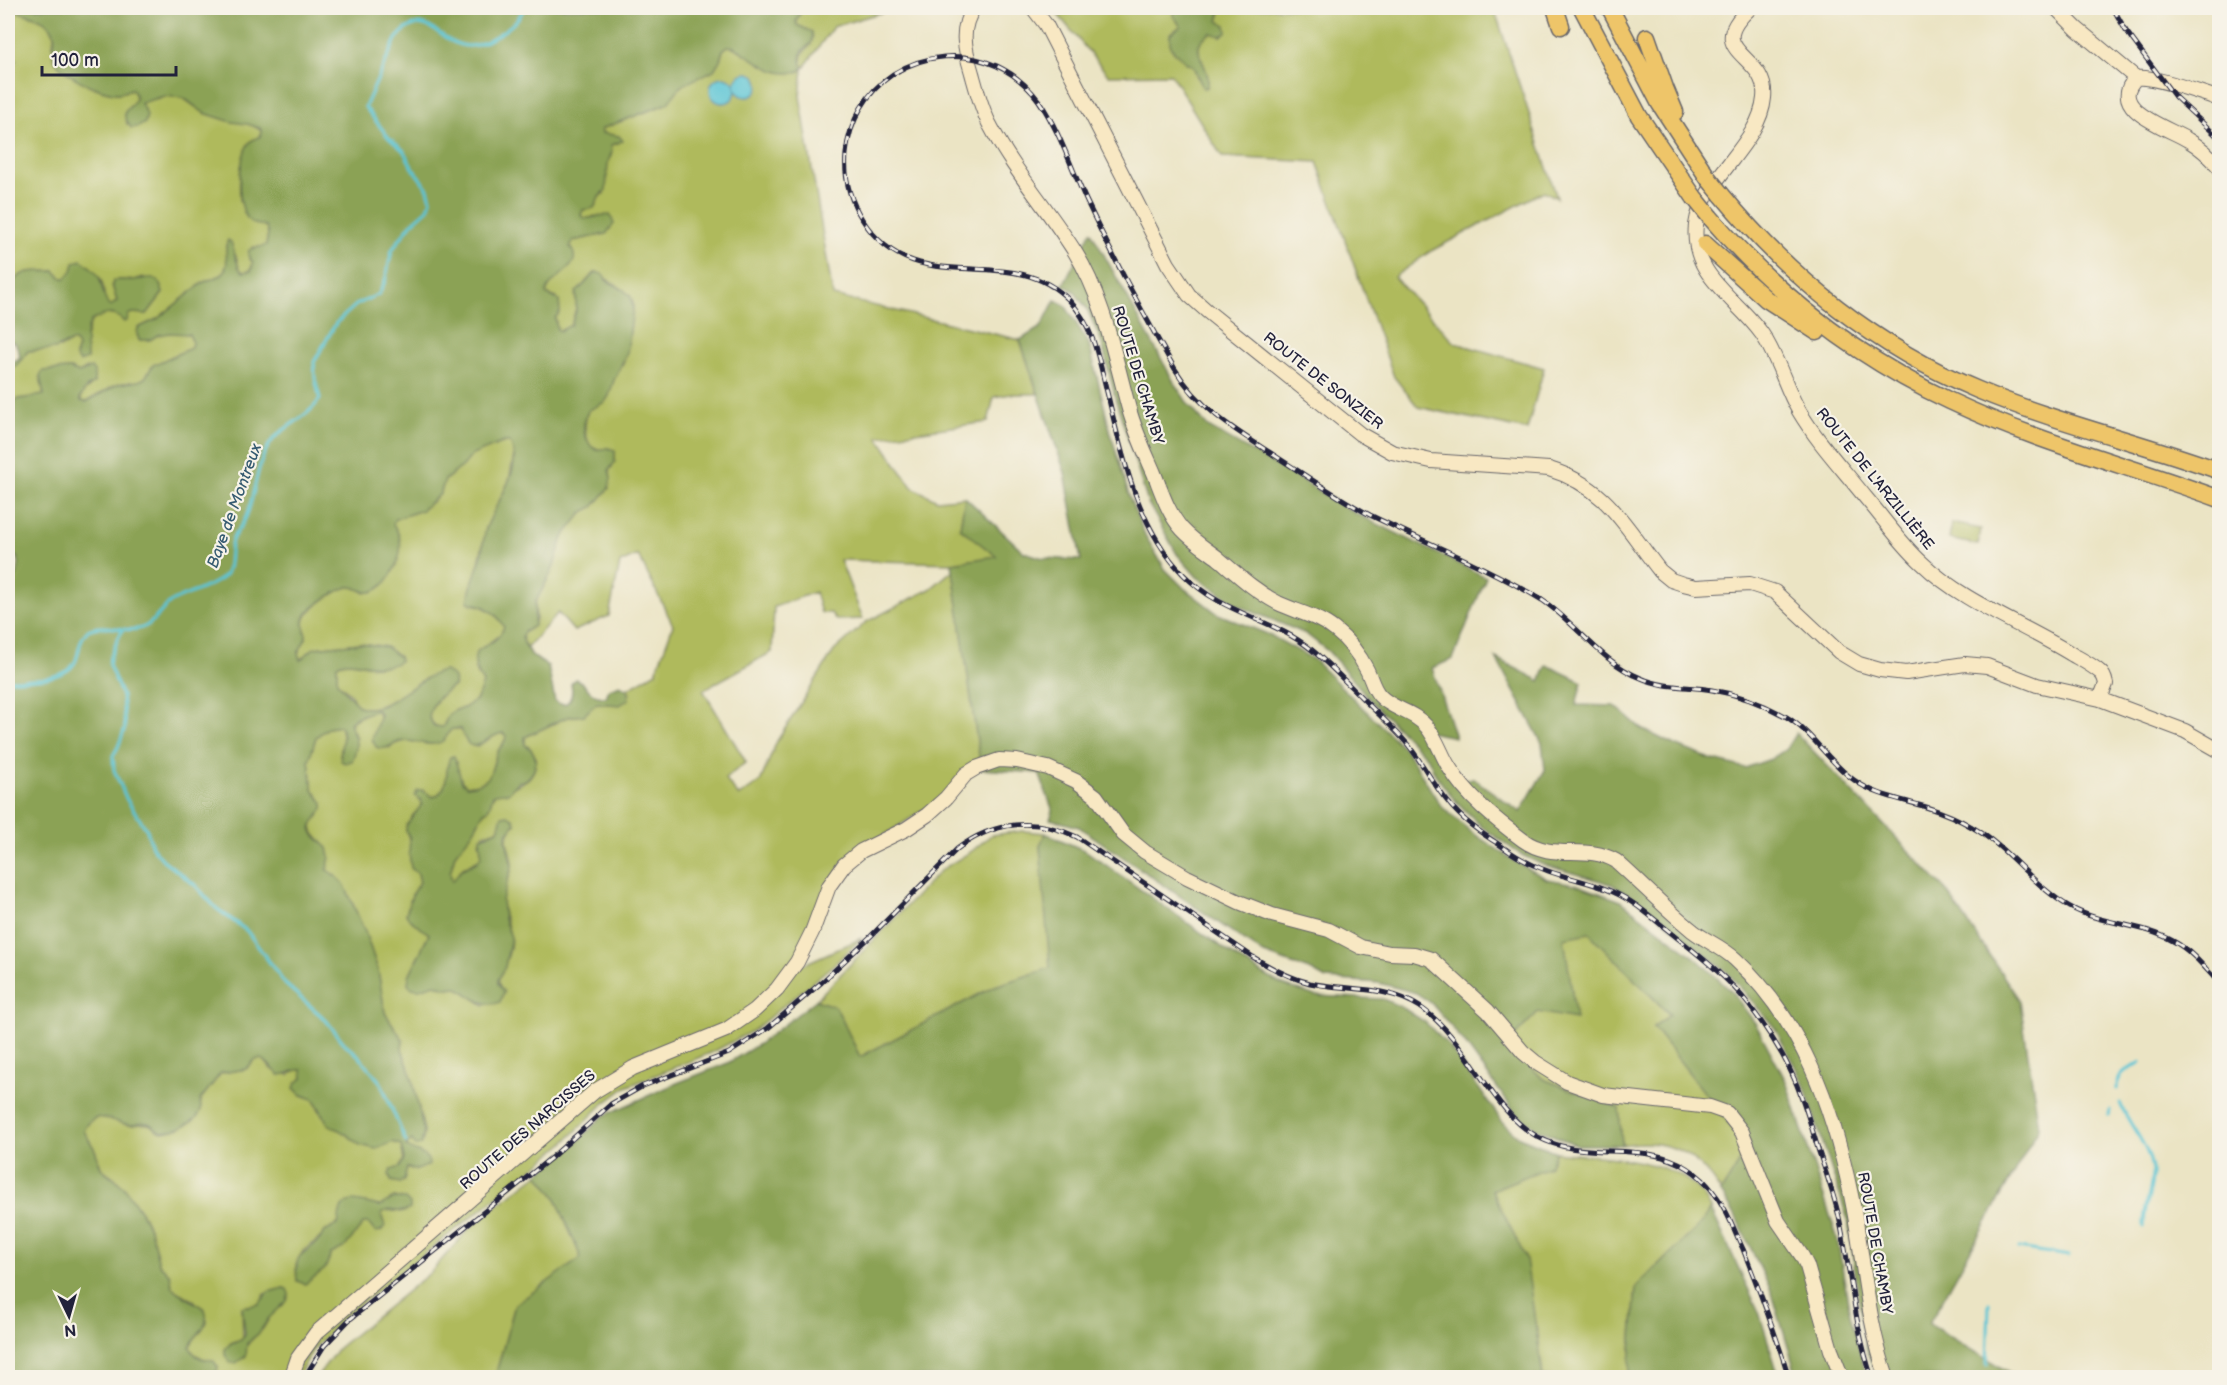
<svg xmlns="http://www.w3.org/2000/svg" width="2227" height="1385" font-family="'Balsamiq Sans',sans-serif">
	<rect width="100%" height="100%" fill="#f7f3e8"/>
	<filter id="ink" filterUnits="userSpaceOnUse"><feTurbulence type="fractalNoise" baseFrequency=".0167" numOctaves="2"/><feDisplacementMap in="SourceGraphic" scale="12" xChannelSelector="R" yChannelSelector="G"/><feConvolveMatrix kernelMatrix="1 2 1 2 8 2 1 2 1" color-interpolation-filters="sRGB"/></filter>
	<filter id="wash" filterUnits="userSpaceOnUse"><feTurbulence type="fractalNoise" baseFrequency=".008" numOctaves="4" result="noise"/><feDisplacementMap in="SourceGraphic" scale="24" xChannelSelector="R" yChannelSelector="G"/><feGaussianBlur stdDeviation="1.35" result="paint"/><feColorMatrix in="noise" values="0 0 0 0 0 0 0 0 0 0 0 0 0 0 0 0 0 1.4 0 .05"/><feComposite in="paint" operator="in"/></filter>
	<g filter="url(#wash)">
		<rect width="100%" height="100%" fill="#ebe4c4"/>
		<path fill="#afba5c" stroke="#686e4c" stroke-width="1.5" fill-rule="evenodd" d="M8,8C20,14 39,15 50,26C58,35 51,44 53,53C56,73 101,94 119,93C123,93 128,90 132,89C140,100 132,103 125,112L127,124L143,101C155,100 164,95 176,96C188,98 193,108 204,111C218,115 254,122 262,132L241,168L240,201L256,224L266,226L268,234L266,245L263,247H253L250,259L253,263L250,271L243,272L239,268L236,256L226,246L228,262L222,275L204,282L157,319L138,328L137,334L139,340C148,340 150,338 158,335C167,332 179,332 189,334L192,341L191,348L153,365L145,378L139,381L118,384L86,402L81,401V394L94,383L87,368L79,373L70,369L43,371L40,376L44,395L19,399L8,404V371L22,359L28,351L60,348L72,341L76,343L78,347L75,355L87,359L85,341L91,321L106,314L119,316L132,313L147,314L163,293L143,277L135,280H117L112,285L117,301L111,306L107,305C104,298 104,293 103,286C100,274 91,267 81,260L75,263L72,271L66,278H62L55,271C31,273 27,267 8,286V61L11,65L17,60L8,53Z
			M803,8H896L833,27L803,69L800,96L833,296L1020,340L1038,394H1011L994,397L988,422L878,437L912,487L937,500L965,497L960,528L997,556L952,563L840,560L863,619L836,620L831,613H821L815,592L774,607L772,652L703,690L746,762L725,779L739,796L760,782L777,741L834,651L866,622L930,589L953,570L980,762L938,801L842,862L800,966L862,938L838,961L754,1030L713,1052L626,1087L600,1107L564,1143L534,1168L344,1317L313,1350L298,1377H216L218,1367L193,1353L190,1347L192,1340L200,1333L195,1301L176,1291L172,1286L170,1275L159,1264L151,1232L141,1212L115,1178L101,1168L95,1150L83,1131C95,1105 112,1123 130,1125C142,1125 148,1120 157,1130C177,1131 188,1125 201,1110L200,1100L221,1073L246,1069L255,1060L260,1059L265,1061L271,1069L289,1075L296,1069L302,1070L304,1073L303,1078L296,1083L300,1094L313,1099L322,1115L360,1145L393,1142L401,1145L404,1159L400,1167L404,1180L407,1168L417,1170L418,1153L412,1152L406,1145L409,1140H423L424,1132L412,1078L402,1049L403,1040L385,1013L378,970L365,932L344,884L337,877L326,870L322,842C306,829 312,823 323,809L320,798L313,790L309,761L311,753L316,737L328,728L340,726L343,738L340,755L357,738L351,728L352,721L370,711L377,710L389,748C407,732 428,751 442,741C446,738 448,732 452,729C463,727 470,738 477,746L498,734L503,733L506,736C506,743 500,746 497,753C488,774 496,782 467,786L461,781L456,764L449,768C446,779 446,792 433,797L422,790L418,798L422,804L420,809L413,815L406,831C413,843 408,855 411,867L418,873L420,882L413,892L406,914L409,919L429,934L409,976L425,986L435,984L446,988L457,987L484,1005L500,987L498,980C503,967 513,951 510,936C508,923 501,912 502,899C503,887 513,875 512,863C511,844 499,844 515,824H500L498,830L484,834L479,842C488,865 471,859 461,870C457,874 457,878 452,881L450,873L455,854L477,825L483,813L488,810C491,803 490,796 499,792L503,793C509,789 525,782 529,778C538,768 538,751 525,745V737L567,717L584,715L596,703L606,704L630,694L627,689L656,672L673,625L638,555L620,563L609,616L574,631L558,613L526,649C523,643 520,638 524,632L530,629L536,619L535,603L552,571L563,537L583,512L593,507L609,488V470L612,467L608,448L602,450L591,447C571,411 606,396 621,368C629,352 629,336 631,318C632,310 636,304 630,296C622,286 607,281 597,272C589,275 582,288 575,295L577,304L571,326L560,331L557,329L555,317L558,315L557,298L546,294C547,283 556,277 564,271L570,245L573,241L601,235L595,216L588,219H584L581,215L582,210L596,205L599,197L604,194L608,159L611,155V145L618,143L612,135L602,133L601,129L664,105C671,101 673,93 680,87C698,72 717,77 723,50L728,46L733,47L745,53L796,73L803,69C799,56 801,54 811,45L812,32L797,25L796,21ZM394,1198L403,1212L386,1210L381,1214L384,1226L364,1222L345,1247L331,1254L325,1269L305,1284L297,1281L296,1265L303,1251L320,1238L326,1231L338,1224L340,1218L380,1206ZM283,1288C278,1302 272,1314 264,1327C259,1335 249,1339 245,1349L231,1343L243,1338L242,1307L259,1304L265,1294Z
			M1055,8H1174L1176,20L1181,26L1174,31L1172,50L1185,62L1193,66L1197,77L1207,87C1214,66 1182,48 1211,33L1221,36L1218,21L1221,12L1220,8H1494L1557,198L1544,191L1431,251L1394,277L1455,343L1544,368L1527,430L1418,407L1394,377L1317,162L1222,157L1171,74L1108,75L1055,11Z
			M509,441L512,445L514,455L509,481L486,528L471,604C485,606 497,613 505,627L502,633L477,652L475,669L483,683C481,698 471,708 456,710L445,722L443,727C435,728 433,724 429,717C432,702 442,694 454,686L420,682C408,692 369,718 356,704C353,702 353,698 351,695C347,690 341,686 337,682V665C350,657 366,668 381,666C388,665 393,660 399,657L386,647L361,643L314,648L300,660L298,653L306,638C306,631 302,625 305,619C308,609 342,585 352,587C356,587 361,591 366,593C388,569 411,558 392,523L395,519L422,510L433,501L440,494L445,480L463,466L472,455L493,446Z
			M1952,523L1981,529L1978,545L1949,539Z
			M1023,831L1045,833L1040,846L1051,968L995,986L860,1057L836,1007L816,1000L941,870L972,851L991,835Z
			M1589,932L1670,1015L1653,1027L1749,1148L1721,1192C1696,1153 1669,1137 1622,1145L1619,1108L1543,1079L1508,1043L1538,1012L1564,938Z
			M1556,1152C1606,1159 1688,1154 1711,1209L1700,1225L1636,1287L1629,1377H1543L1538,1333L1492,1189L1549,1167Z
			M538,1174L555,1196L582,1258L515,1305L495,1377L316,1378L338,1348L431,1272L473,1224Z"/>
		<path fill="#8ba254" stroke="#566248" stroke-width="1.5" fill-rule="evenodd" d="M9,8H803L796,21L797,25L812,32C815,48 805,44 801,54C799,58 803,65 803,69C779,83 754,58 734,47L728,46L723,50L720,60L714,70L681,86L668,103L601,129L602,133L619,136L623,141L611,145L612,152L608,162L606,190L599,197L594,208L583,210L581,215L584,218C593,220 600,213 610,215L614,224L606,234L573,241L570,247C587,268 549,275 546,294L559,300L560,312L555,318L557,329L560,331L571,325L576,311V292C584,287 590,275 597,272L604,275L606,280L624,290L631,297L633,309L627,353L614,380L609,396L605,402L589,410C581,423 582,441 596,450L608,448L615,450V462L609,470L611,478L609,488L593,507L583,512L563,537L552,571L535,603L534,626L524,632L522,636C525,652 535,659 548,666L555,701C568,710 574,697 571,684L575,679C589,683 586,697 606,697L609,689L620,685L627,689L629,699L620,705L597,703L584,715L567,717L525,737V745C538,751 539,768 528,778C526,781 522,781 519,782C515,785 511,790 508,793C486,794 496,793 488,810L483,813L473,832L455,854L450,873L452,881L462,869L477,862L481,856L480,838L498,830L502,816L508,815L514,819L515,824L507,834L506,839L512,866L502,900L504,919L511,937L505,967L498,980V984L504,992L500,1002C484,1009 470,995 457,987L446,988L435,984L419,989L412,988L408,984L409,976L429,934L409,919L406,914L413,892L420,882L418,874L411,868L409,853L410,838L406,831V826L422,804L421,800L415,796L417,791L422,790L433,797C451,791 444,770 450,757L454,756L462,782L467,786C495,783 489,772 497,753C500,746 506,743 506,736L503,733C483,736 471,763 461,729H452C448,732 446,738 443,741C433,748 414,740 403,741C392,742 388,752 376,747L372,739L380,715L377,710L357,717L350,723C355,742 360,741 352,761L345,763L341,761C338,749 347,738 340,726L328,728L316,737L309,761L313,790L323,803V809L313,823L311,829L314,835L328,848L330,857L327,870L337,877L344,884L365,932L378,970L385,1013L403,1040L402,1049L412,1078L424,1132L421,1145L415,1146L412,1140L406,1145L407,1147C415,1153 429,1153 429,1165L417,1170L407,1168L404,1180L400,1183L391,1181L389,1174L391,1170L400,1167L404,1159L401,1145L393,1142L376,1149L360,1145L348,1135L328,1124L317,1104L313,1099L300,1094L294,1088L296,1083L303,1078L302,1070C294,1069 288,1075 279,1075L265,1061L260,1059L255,1060L246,1069L221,1073L200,1100C200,1101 201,1109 201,1110C197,1124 174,1131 162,1132C156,1130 155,1127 150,1124C144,1121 137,1125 131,1125C113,1124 95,1105 84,1131L95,1150L101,1168L124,1187L141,1212L151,1232L159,1264L170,1275L172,1286L176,1291L205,1309C211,1329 196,1331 190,1347C195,1358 202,1359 213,1360L218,1367L216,1377H8V583L17,575L19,563L17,557L8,555V404L19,399L44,395L40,376L43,371L70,369L79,373L91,368L94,372V383L86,388L80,398L81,401L86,402L118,384L139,381L145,378L153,365L191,348L192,341L189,334L170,333L158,335L150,340H139L137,334L138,328L157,319L204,282L222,275C232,263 222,250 228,240L231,242L239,268L243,272L251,271L253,263L248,255L249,250C255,246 260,249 266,245L268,234L266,226C262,225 256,225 252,223C234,211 238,158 249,143C252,139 257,138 261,136L262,132L260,128L247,124L232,122L204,113L184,98L164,96L141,103L147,115L145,123L138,127L131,128L125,118V112C132,104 140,100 132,89C128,90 124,93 119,93C102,94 56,73 53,55C52,45 58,37 51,27C41,15 22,15 9,8ZM504,442H509C527,464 493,507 486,529C483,538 483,548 481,557C477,571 469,587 468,602L483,606L496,615L504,627C493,655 459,638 483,683L477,699L464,708L456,710L449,714L443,727L434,726L429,717C431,702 442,693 454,686C456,677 452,675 445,671C420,673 384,719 359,706C355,704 342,686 337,682V665C352,655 379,675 400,661L399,657L386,647L361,643L314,648L300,660L298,653L306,638C306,630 301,623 306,615C311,607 343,585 352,587C361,588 364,595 374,591C391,584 405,553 399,536C398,531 394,527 393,523L395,519L422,510L440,494L445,480L463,466L472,455Z
			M1174,8L1221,9L1218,21L1226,25L1227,32L1221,36L1211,33C1182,48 1214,66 1207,87L1203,88L1193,66L1185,62L1170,47V34L1181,26L1173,16Z
			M1091,231L1174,382L1188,404L1208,427L1293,475L1355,513L1486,577L1453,659L1432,668L1455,737L1424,731L1452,779H1474L1520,812L1545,770L1542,743L1496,658L1540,681L1547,665L1582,682L1576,705L1615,706L1642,729L1670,743L1710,759L1745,768L1771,759L1786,749L1796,733L1946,890L2020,1001L2039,1128L1929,1324L2017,1377H1876L1865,1344L1848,1220L1803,1082L1775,1028L1728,973L1650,909L1625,892L1611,884L1541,864L1520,854L1482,827L1452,797L1435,774L1429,760L1373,703L1329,652L1306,634L1239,606L1197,577L1177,554L1148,503L1116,400L1101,340L1087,309L1074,291L1063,285Z
			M81,260C109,279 96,282 108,305L111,306L117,301L112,285L113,281C120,279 126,281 133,280C149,279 158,271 163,293L147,314L132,313L128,315L127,321L124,322C114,310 103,314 91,321C83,335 87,345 87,359L80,362C73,357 76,354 78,347L76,343L72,341L55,349L28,351L17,365L8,371V364L18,359L20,355L15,342L8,343V286C28,266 30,273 55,271L62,278H66L72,271L74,263Z
			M1055,300L1065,305L1089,344L1112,438L1130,499L1146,537L1165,569L1184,588L1218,614L1270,635L1313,659L1406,750L1441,806L1470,831L1516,862L1547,879L1575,884L1621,901L1698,960L1732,992L1755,1023L1786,1081L1837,1237L1850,1314L1867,1377H1797L1772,1293L1735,1215L1721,1192L1748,1148L1653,1027L1670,1015L1589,933L1564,938L1576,1019L1538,1012L1508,1043L1543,1079L1619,1108L1622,1145H1577L1537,1129L1514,1111L1464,1042L1431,1003L1416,993L1379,983L1326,979L1312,971L1264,954L1079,827L1050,819L1053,811L1039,773L981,769L952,563L996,556L960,528L965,497L1024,552L1043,558L1081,560L1065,473L1020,340L1041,327Z
			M1045,833L1086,851L1243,962L1280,984L1315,996L1383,999L1403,1008L1425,1022L1448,1045L1504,1124L1519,1137L1556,1152L1549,1167L1492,1190L1526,1259L1543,1377H495L515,1305L581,1258L555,1196L538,1174L578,1141L603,1116L677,1083L728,1063L759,1044L816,1000L836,1007L860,1057L995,986L1050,968L1040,846Z
			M394,1198L405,1199L410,1204V1209C402,1216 391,1205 381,1214L385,1226L381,1231L375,1232L368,1223H364L345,1247L331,1254L325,1269L305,1284L297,1281C294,1248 303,1258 320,1239C323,1235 321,1234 326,1231C330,1228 334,1227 338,1224C339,1220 339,1217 340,1213C344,1192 367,1205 380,1206Z
			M1711,1209L1759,1312L1779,1377H1629L1636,1287L1700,1225Z
			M284,1288L287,1289L289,1294L287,1301L269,1318L259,1333L247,1343L246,1356L236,1363L230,1362L225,1355V1349L231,1343L241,1340L245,1334L242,1307L259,1304L268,1292Z"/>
		<path fill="#5ac5d5" stroke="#3e7488" stroke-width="1.5" d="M735 85a12 12 0 1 1 24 0a12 12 0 1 1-24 0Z
			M710 90a13 13 0 1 1 26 0a13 13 0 1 1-26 0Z"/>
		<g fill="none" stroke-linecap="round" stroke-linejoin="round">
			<path stroke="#5ac5d5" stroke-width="3" d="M122,630L110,657L109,665L122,696L125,728L118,747L113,756L114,770L127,800L147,830L152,847L163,860L195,885L216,908L247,931L285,984L325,1019L344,1043L358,1055L381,1083L406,1142
				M8,680C26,680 68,681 76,660C80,649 79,639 88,630C107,621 127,636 146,626C157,620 162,607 173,601C186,594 214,586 223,577C233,568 227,550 233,538C236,531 242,526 245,519C256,495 255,467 269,445C279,428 307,419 320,399L315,378L314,362L336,323L356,305L379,294L385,281L392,250L411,224L428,209L431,200L428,189L414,170L403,150L389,138L365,107L396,39C426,2 439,46 469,46C480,46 490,39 499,34C510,27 519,20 524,8
				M2117,1089C2116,1074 2130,1069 2141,1062
				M2120,1103C2129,1126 2150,1146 2152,1171C2153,1191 2143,1208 2144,1227
				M2109,1115L2110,1110
				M2019,1248L2069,1256
				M1987,1365L1989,1303"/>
		</g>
	</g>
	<g filter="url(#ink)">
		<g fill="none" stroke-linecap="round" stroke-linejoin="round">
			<g stroke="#68666b" stroke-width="16">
				<path id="secondary" d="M974,8C959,28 965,50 972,73C977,91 982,111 991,127C1014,171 1048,209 1075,252C1104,299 1114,355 1129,409C1135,431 1145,452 1154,473C1162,493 1168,513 1182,529C1193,541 1206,549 1218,558C1238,575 1255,591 1278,603C1297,612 1318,616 1335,630C1349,641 1359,654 1367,670C1371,678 1373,689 1380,696C1393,710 1414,711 1427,727C1437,739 1441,754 1449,767C1466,796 1496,820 1523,840C1553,862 1585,843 1616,861C1642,884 1666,909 1693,931C1706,941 1722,947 1735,959C1802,1020 1833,1108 1851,1195C1864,1256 1866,1318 1887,1378
					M1033,8L1046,25L1168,264L1189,295L1207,311L1360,434L1392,452L1431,461L1549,469C1608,487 1625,527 1660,571L1671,580L1683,584L1696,587L1750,584L1775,592L1839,652L1859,664L1880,670L1906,673L1965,664L1987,666L2037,685L2100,699L2185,731L2220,751
					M1750,8C1700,54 1769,53 1764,98C1760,144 1702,179 1696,225C1690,276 1737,298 1762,334C1778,357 1785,387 1799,411C1818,443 1843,469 1866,498C1884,519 1901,544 1922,563C1962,602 2025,625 2073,655C2082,660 2092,665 2100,672C2104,675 2105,679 2106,684L2100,699
					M2056,8L2077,29L2136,78C2154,75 2200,93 2220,99
					M2136,78C2105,109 2169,128 2188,140C2200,147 2211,157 2220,168
					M291,1378L298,1358L316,1333L595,1091L633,1068L726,1030L755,1010L777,989L797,962L812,932L829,886L844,865L861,851L906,829L927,815L946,798L966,774L976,768L999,760L1017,761L1048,768L1076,781L1096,796L1123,834L1145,852L1187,877L1239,902L1272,915L1329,930L1361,947L1390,953L1414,954L1431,959L1488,1011L1523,1052L1535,1062L1567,1082L1603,1095L1710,1107L1727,1113L1742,1132L1778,1221L1802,1256L1807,1266L1831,1350L1842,1378"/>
			</g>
			<g stroke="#68666b" stroke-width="19">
				<path id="highway" d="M1555,8L1561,26
					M1582,8L1639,116L1694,197
					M1610,8L1660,104L1708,178
					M1647,37L1665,88L1675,112
					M1721,194C1790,278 1877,348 1978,390C2057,423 2140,442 2220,471
					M1710,217C1777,295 1856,357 1950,401C2036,442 2130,466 2220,499
					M1705,244L1766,299L1817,332"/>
			</g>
			<use href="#secondary" stroke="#f8e8c3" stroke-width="14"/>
			<use href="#highway" stroke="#eec569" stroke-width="16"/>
			<g stroke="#22223b" stroke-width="5">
				<path id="rail" d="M2113,8L2126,31L2175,97L2220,139
					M304,1378L324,1346L349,1320L551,1158L611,1104L643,1086L729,1053L768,1028L822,982L871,936L957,849C994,821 1035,817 1077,837L1253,957C1271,968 1289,978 1310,983C1348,991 1386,985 1420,1007C1469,1040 1491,1112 1538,1137C1575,1157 1615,1147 1654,1155C1678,1159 1700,1173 1714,1193C1727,1209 1734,1230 1743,1249C1760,1292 1776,1334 1789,1378
					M1872,1378C1854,1325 1851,1271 1839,1217C1834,1195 1826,1173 1819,1152C1811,1126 1804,1099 1792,1074C1781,1050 1765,1026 1749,1005C1727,976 1697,954 1669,931C1651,917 1634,901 1613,892C1592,882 1570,879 1548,871C1531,865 1515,856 1500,845C1481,833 1462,820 1448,802C1433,784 1423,764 1409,746C1394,728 1377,713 1361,697C1345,681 1329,664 1312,650C1271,617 1223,615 1183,574C1139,529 1123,460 1109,400C1100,366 1095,327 1069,300C1008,238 916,305 862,219C850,200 844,177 846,154C849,122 866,92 893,74C924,54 964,51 997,66C1014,74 1028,86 1039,101C1059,130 1071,167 1086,200C1112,255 1144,316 1175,369C1200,410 1238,432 1277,457C1308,477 1338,498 1370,515C1427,543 1487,567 1542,600C1576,623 1602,663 1641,678C1663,688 1688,686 1712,690C1737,694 1763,704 1785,716C1813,732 1828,762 1854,780C1876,796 1901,799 1926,807C1942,812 1957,818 1972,827C2009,848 2033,886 2070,907C2102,925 2141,923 2173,941C2192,951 2205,968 2220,984"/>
			</g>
			<use href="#rail" stroke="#f7f3e8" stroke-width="3" stroke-dasharray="9" stroke-linecap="butt"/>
			<g stroke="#68666b" stroke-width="19" stroke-linecap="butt">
				<path id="highway-bridge" d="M1708,178L1721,194
					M1694,197L1710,217"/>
			</g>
			<use href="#highway-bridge" stroke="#eec569" stroke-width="16"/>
		</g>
	</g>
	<g text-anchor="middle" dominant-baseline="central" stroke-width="4.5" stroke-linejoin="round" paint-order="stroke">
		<g font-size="15" fill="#22223b" stroke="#f7f3e8">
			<text transform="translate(1138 375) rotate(73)">ROUTE DE CHAMBY</text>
			<text transform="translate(1323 381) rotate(38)">ROUTE DE SONZIER</text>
			<text transform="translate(1875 479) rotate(51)">ROUTE DE L'ARZILLIÈRE</text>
			<text transform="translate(528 1130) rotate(-41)">ROUTE DES NARCISSES</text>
			<text transform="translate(1875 1243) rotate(80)">ROUTE DE CHAMBY</text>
		</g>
		<g font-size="16" font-style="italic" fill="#365b71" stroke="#f7f3e8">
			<text transform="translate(235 506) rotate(-70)">Baye de Montreux</text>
		</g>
	</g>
	<rect width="2227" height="1385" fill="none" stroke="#f7f3e8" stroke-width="30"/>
	<g transform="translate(69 1316) rotate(175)" stroke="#f7f3e8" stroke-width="4.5" paint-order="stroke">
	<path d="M0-4.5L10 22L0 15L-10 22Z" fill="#22223b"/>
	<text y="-9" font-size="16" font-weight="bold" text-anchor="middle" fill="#22223b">N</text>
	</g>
	<path d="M42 66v9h134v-9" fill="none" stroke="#22223b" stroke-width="3"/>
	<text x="51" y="66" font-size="18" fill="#22223b" stroke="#f7f3e8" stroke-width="4.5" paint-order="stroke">100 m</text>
</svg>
